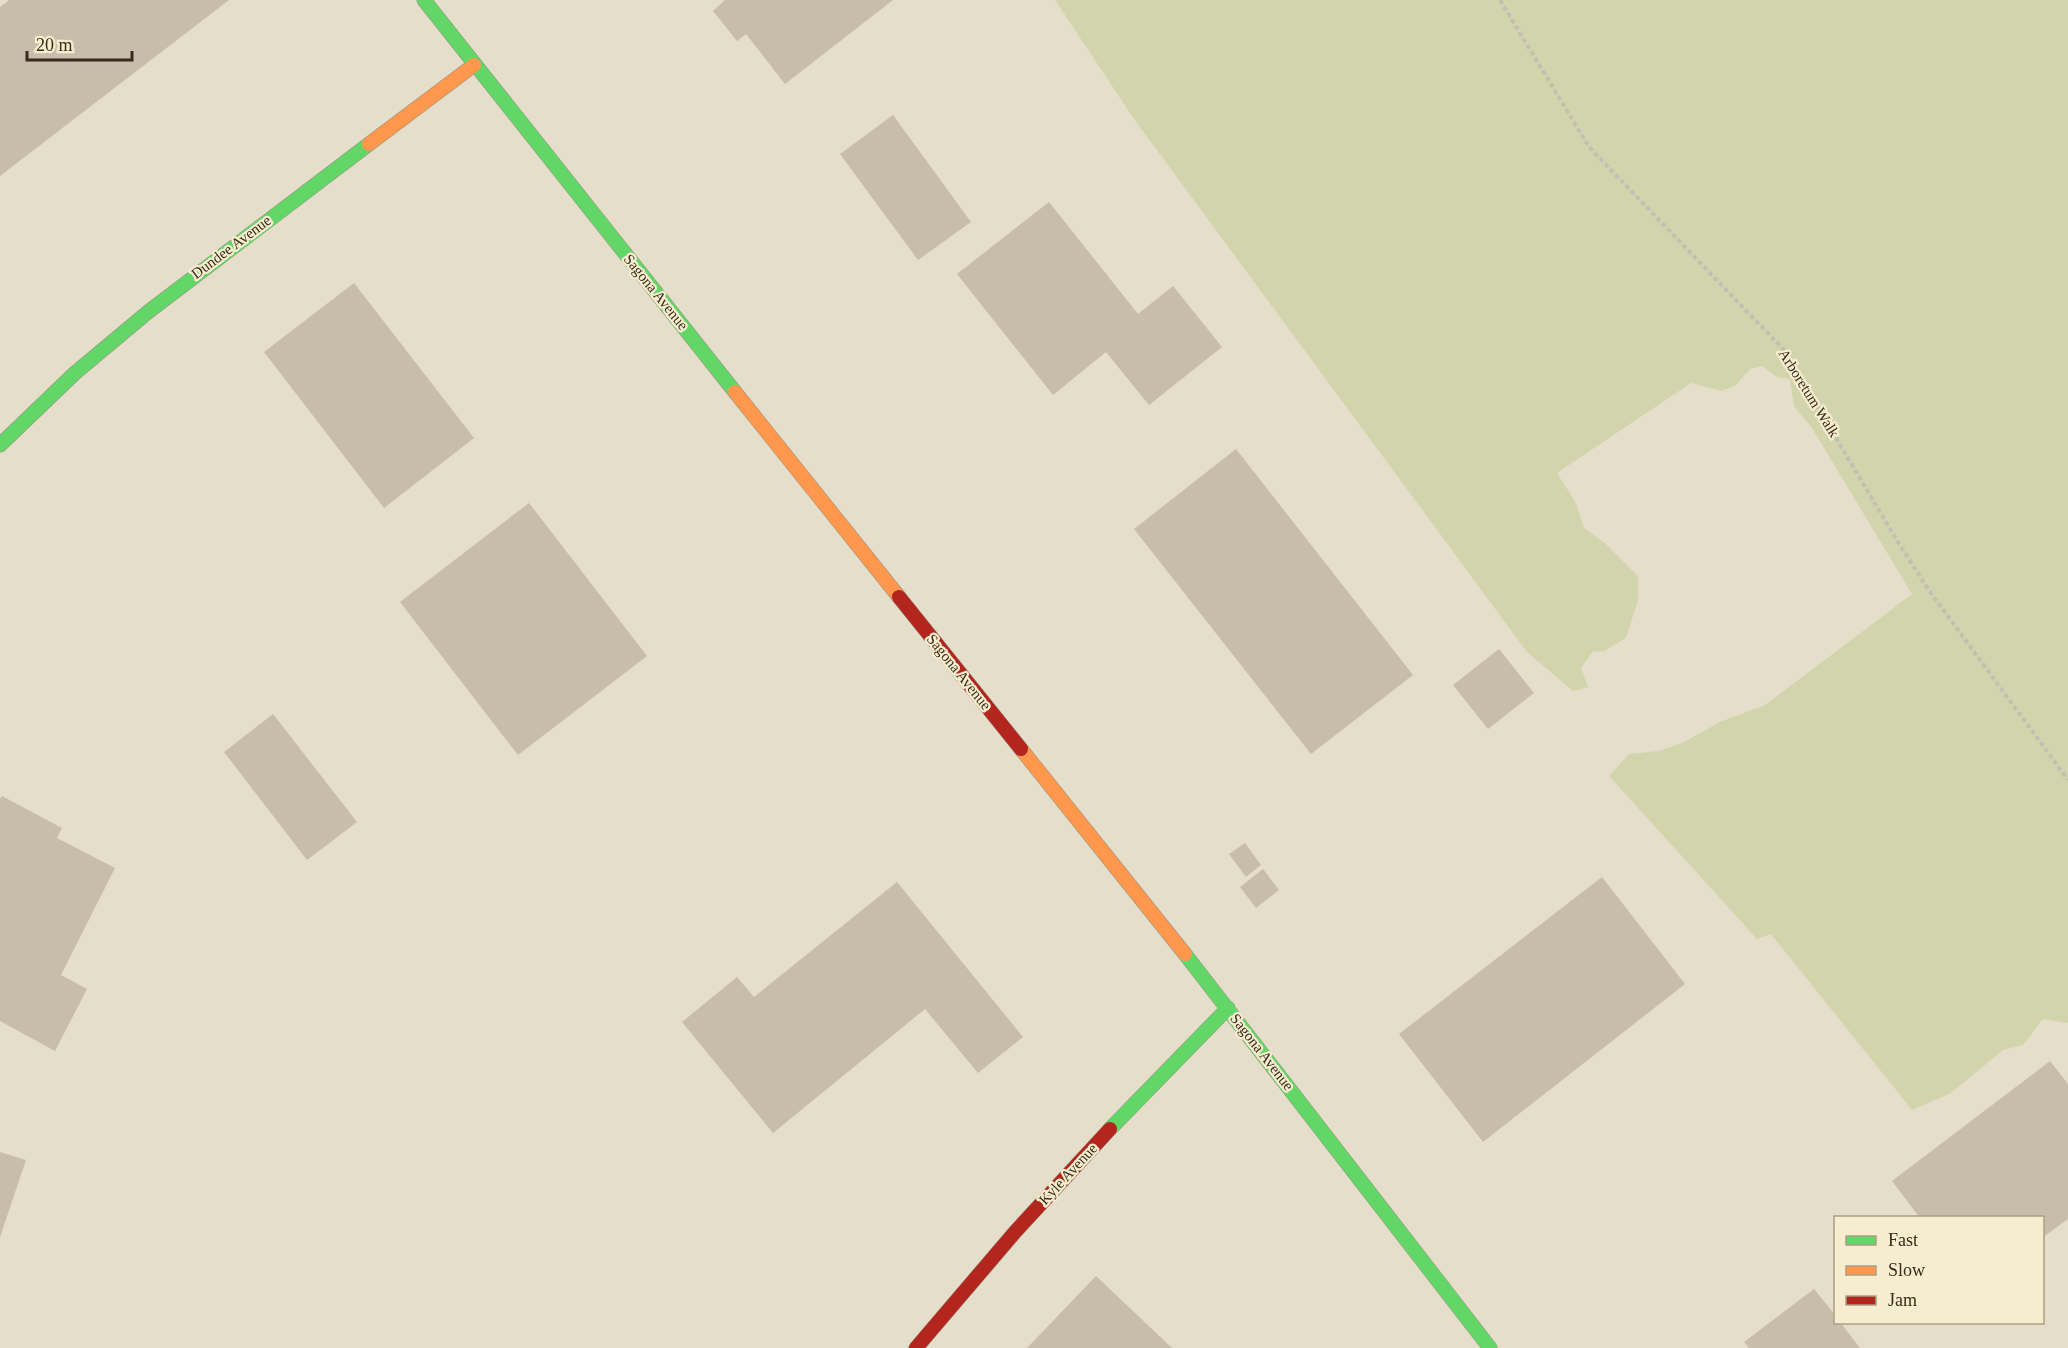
<svg xmlns="http://www.w3.org/2000/svg" width="2068" height="1348" font-family="Georgia,serif">
	<rect width="100%" height="100%" fill="#e4deca"/>
	<path fill="#d2d5ac" d="M1055,0H2068V1023L2043,1019L2023,1045L2003,1050L1951,1093L1912,1110L1771,934L1757,939L1609,776L1629,754L1659,751L1684,742L1720,722L1765,705L1912,594L1812,428L1794,406L1790,379L1777,377L1762,366L1750,369L1736,385L1721,391L1691,383L1557,473L1576,503L1584,528L1606,544L1638,576V600L1626,638L1604,651L1592,652L1581,668L1588,687L1573,691L1527,652L1134,119Z"/>
	<path fill="#c8bcab" d="M9,0H229L0,176V7Z
		M725,0H893L785,84L746,34L737,41L713,11Z
		M893,115L971,222L918,260L840,154Z
		M1049,202L1138,314L1173,286L1222,347L1149,405L1106,352L1053,395L957,274Z
		M354,283L474,438L384,508L264,352Z
		M1236,449L1413,675L1311,754L1134,529Z
		M529,503L647,656L518,755L400,602Z
		M1499,649L1534,693L1488,729L1453,685Z
		M273,714L357,822L307,860L224,752Z
		M2,796L62,828L57,838L115,868L61,975L87,989L55,1051L0,1021V799Z
		M1245,843L1261,865L1246,877L1229,854Z
		M1263,869L1279,890L1256,908L1240,887Z
		M1602,877L1685,984L1483,1142L1399,1034Z
		M897,882L1023,1037L978,1073L925,1009L773,1133L682,1022L737,977L754,997Z
		M2050,1061L2068,1084V1219L2042,1238V1218H1920L1892,1181Z
		M0,1152L26,1160L0,1237Z
		M1096,1276L1172,1348H1027Z
		M1814,1289L1836,1316V1322H1840L1860,1348H1749L1744,1342Z"/>
	<g fill="none" stroke-linecap="round" stroke-linejoin="round">
		<g stroke="#999284" stroke-width="15">
			<path id="fast" d="M424,0L735,392
				M0,445L75,373L148,312L369,144
				M1185,954L1490,1348
				M1110,1129L1228,1008"/>
		</g>
		<g stroke="#999284" stroke-width="15">
			<path id="slow" d="M369,144L474,65
				M735,392L899,597
				M1021,749L1185,954"/>
		</g>
		<g stroke="#999284" stroke-width="15">
			<path id="jam" d="M899,597L1021,749
				M916,1348L1015,1232L1110,1129"/>
		</g>
		<path stroke="#c5bfb3" stroke-width="4" stroke-dasharray="4.5 3" stroke-linecap="butt" d="M1500,0L1589,147L1783,349L1898,542L1928,589L2068,780"/>
		<use href="#fast" stroke="#63d668" stroke-width="14"/>
		<use href="#slow" stroke="#ff974d" stroke-width="14"/>
		<use href="#jam" stroke="#b3261e" stroke-width="14"/>
	</g>
	<g text-anchor="middle" dominant-baseline="central" stroke-width="4.5" stroke-linejoin="round" paint-order="stroke">
		<g font-size="15" fill="#382b1c" stroke="#f6edcf">
			<text transform="translate(231 247) rotate(-37)">Dundee Avenue</text>
			<text transform="translate(656 292) rotate(51)">Sagona Avenue</text>
			<text transform="translate(1809 393) rotate(58)">Arboretum Walk</text>
			<text transform="translate(959 672) rotate(51)">Sagona Avenue</text>
			<text transform="translate(1262 1052) rotate(52)">Sagona Avenue</text>
			<text transform="translate(1068 1174) rotate(-47)">Kyle Avenue</text>
		</g>
	</g>
	<rect x="1834" y="1216" width="210" height="108" fill="#f6edcf" stroke="#aa9f87" stroke-width="1.5"/>
	<rect x="1846" y="1236" width="30" height="9" fill="#63d668" stroke="#aa9f87" stroke-width="1.5"/>
	<text x="1888" y="1246" font-size="18" fill="#382b1c">Fast</text>
	<rect x="1846" y="1266" width="30" height="9" fill="#ff974d" stroke="#aa9f87" stroke-width="1.5"/>
	<text x="1888" y="1276" font-size="18" fill="#382b1c">Slow</text>
	<rect x="1846" y="1296" width="30" height="9" fill="#b3261e" stroke="#aa9f87" stroke-width="1.5"/>
	<text x="1888" y="1306" font-size="18" fill="#382b1c">Jam</text>
	<path d="M27 51v9h105v-9" fill="none" stroke="#382b1c" stroke-width="3"/>
	<text x="36" y="51" font-size="18" fill="#382b1c" stroke="#f6edcf" stroke-width="4.5" paint-order="stroke">20 m</text>
</svg>
